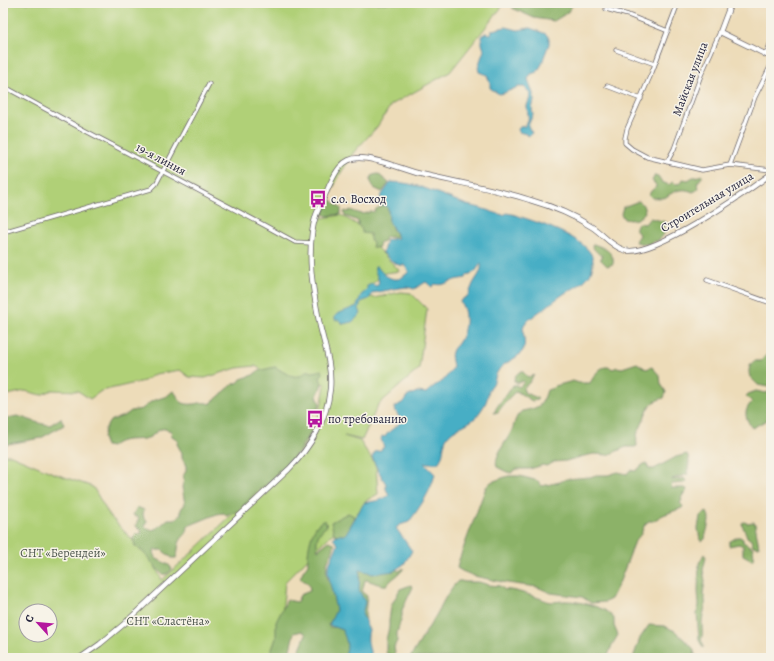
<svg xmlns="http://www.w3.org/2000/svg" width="774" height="661" font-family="Alegreya,serif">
	<rect width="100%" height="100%" fill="#f7f3e8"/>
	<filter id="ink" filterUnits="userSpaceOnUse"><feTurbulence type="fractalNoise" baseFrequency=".025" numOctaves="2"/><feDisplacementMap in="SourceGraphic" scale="8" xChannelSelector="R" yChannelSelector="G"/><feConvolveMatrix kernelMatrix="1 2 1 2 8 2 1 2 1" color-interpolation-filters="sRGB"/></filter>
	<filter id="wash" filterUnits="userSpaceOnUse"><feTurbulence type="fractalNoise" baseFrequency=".012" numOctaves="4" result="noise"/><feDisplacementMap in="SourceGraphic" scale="16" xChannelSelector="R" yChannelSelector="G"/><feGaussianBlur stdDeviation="0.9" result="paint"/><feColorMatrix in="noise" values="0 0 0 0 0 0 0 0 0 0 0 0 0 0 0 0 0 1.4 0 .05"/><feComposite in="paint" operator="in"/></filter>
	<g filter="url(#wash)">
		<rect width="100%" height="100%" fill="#eddcb9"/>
		<path fill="#b0d077" stroke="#697959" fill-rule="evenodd" d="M3,3H505L450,72L391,105L377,127L354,152L339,176L329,197L322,218L341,215L361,227L371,231L377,248L400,271L385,273L371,285L365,294L374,298L401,292L411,293L427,309L419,369L378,405L362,440L344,436L360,441L376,466L378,494L367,500L351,522L331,535L285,582L281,627L270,658H3V455H11L53,473L93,487L109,515L153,562L162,580C200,546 236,511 272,475C281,467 294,461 300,452C315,431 322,408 325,384L266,372L255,366L237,368L205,378L189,377L180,370L155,374L144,381L101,391L90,399L78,391L52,390L41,395L25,391L3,396ZM26,611H50V635H26Z"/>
		<path fill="#8cb268" stroke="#576a52" d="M521,3H574L567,13L554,21L534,18L512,8Z
			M378,174L389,183L382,192L374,188L370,180L373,175Z
			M655,175L658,176L662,182L669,185L672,182L676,184L681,183L683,179L688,180L693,177H696L702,175L703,176L697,183L699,188L697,190L693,192C682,187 674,191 666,197C662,199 657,197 652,198L649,195L651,191L656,187V185L652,181Z
			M329,199L333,201L334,203L341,208V214L327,216L324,214Z
			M639,201L643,205L645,212C639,220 633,221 624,219L621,214L623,207Z
			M384,205L388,208L392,228L396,234V237H385L384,241L380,242L379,247L375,248L372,247L373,243L370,240V234L362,233V230L358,225V221L345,216L344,213L345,211L348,212L350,210C358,213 364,216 371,211L374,212L376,209Z
			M650,218L666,222V224L663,227L665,232L662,237L657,241C653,241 652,243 648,244C643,244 640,243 636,242L635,241L639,235C636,229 634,230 638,223L645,224Z
			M593,244C603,247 615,252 613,264L607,266L600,259L602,258V255C598,254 593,249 592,245Z
			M771,351V387H768L758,385L750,377C748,371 749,365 754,361H761L767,354Z
			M637,363L646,369L652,367L660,376L661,384L666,392L664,398C653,400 647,408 644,419C640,432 635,430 637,446L635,447H626L608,455L594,454L584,456L566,461L554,462L546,466L543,465L530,469H517L511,473L507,472L497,467C493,456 508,440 512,430C515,423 515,416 522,411C538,408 542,407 547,390L553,388L555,386L573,381L579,383H590C595,375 601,362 613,369L617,367L622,368Z
			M275,367C286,373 298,383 307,370L312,372L322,370L323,373L320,377L322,384L317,396L320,404L317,411L309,415L306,423L312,427V430L299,451L282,471L278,472L272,480L255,493L240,510L226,516L224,513L217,514L188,526C187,536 184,534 180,541C177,546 179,552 176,558H172L162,550H154L155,558L169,565L172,569C169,573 166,575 162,574C152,565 146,552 135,546L133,538L136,534H140L142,531L136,526L137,522L139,518L133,515L137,507L144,510L143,514L144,519L147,521L145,526C151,536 162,524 168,519H175L181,514V509L185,504L182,487L184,480L183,476L186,471V466L182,458V453L177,444L178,440L172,436L171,431C168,430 164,428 161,429C157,430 154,435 150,437C138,443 124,435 111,447L106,446L103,438L105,429L110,421L126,415L131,411L142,409L152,401L167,396L173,391C178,394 177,400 183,403C193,407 201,400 210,404L232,385L239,382L241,379L253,375L258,371Z
			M522,371L528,377L534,375L529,383L523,388L525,393L538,398L537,400L532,401L516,391L507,400L498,412L494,413C498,402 508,395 513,385H516L519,387L524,382L522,381L518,383L514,381C514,376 518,372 522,371Z
			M756,391L766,393L771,391V418L752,428C745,418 743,411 752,402L746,396L748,394Z
			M17,416C30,419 37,424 50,425L61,418L64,425L41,438L3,445V419Z
			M687,454C690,459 689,466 687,472L688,474L672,479V480L684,478L686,481L684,483L672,484L671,487L672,488H684L687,489L685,494H682L683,495L681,498L682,500L680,503L683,506L682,508L663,515L653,521H649L645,524L641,534L635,541L620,581L611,599L605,602L591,603L582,597L551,593L537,587L507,583L474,576L462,571L457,568L459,560L486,487L491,482L508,476H520L538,481L542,486L560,482L566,479L590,477L596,475H608L618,472L627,474L630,470L635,471C639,469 641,465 646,463L649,469H654L676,457Z
			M707,512C712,521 706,530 705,539L703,541L700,539L698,529L700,516Z
			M348,513L354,516L349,532L342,536L334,534L331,522Z
			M325,520L327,526C318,532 315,540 318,550L329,541L334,543C335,551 329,556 327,564C325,578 330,582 334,594C336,602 336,609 336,616L328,624L329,627C348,627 345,635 349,651L345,658H300L297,656L306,634L302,631L294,633L288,658H269L276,638V622L287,600L297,602L300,595L310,591L309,584L300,578L303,571L308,564C307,553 310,534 317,525C319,523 323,521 325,520Z
			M744,522L747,523L754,522L755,524L759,547L753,546L751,540L747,537C746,532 742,527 742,523Z
			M737,537H740L743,539V542L753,548L754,557L752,560L743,555V546L739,544L729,546V542Z
			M704,554L706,557L703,570L705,581L703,594C709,604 701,615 702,625C702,631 703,635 701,641L703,643V648L699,640L697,613L699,605L698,591L699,563Z
			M390,567L399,571L404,568C399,576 393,577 387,585C379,586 373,581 365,580L362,592L367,596L365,615L366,619L363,618C360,605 353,585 360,572L358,569Z
			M458,581H461L465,582H479L489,585L500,586L505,590C510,588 540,598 547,601C553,603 558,601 565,601C577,601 590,604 602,609C606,610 610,615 614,618V626L618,635L612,645L607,658H410L438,612C442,603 451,587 458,581Z
			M411,585L413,587L402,610V616L397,633V641L394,647L395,653L393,656L386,653V640L389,627V621L391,606L400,589Z
			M649,625L664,626L675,631L693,648L696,658H633L640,638Z"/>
		<path fill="#46aec5" stroke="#346880" d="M506,27L518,30L530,28L546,34L549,38V44L544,57L542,64L537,72L531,74L528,79C530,86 534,93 534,101C533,106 531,109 533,114L528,126L532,133L528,136L526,134L519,132L518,129L520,127L525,126C531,119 527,114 527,106C528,101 531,98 530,93L524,87H518L504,93L499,94L490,88V83L487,75L479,72L478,67L484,50L482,44V37L485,33L491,34L492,30Z
			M391,182C416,182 439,194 462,203C468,206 474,206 480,208C488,210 496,214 504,215L506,213L512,214C530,220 593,238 593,261C593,267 591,274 587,278C581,285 572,289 565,293C558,298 551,303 545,308C540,311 526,321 524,325C521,333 528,343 522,352C515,360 504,362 498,371C496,374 495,378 494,382C493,385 490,387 489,390C488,392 488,396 487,399C486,404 480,412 476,417C467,426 454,427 447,437C442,445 445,456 438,463H424L435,474C431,492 419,508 409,522L400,525L396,528L412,551L404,564L394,571L372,574L368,572L360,570L359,590L365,602L362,614L369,630C366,640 369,648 372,658H344C349,648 347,640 342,630L329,625L336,610L328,573V567L338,544L333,539L336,535H345L364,503C373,501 382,501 389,495L386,489V484C381,476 376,467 372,457L376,451H379L384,447L381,439L382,436L385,437C389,429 396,429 400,422C401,416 395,414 395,407L405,401L406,397L417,392L426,393L434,386L443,381L453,368C453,363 450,356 452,352C453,347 457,346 459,342C466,331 468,312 460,302L461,300L468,296C470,292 471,288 473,284C477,276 482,273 481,263L475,272L467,275L466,278C461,279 456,279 452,281C446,283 442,286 435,284L432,287L426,282L414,289L408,287L399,288L373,293L369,299L361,302L359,308L361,314L352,322L343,324L339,320H335V316L337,314L357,306L361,295L367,290V286L372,284L376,286L378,285C381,278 373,273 375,266H377C382,274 392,282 401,278C404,276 406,274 409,272L404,265C396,267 389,258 383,253L386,240L398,238L389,221L388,208L386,206L380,204L381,196Z"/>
	</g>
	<g filter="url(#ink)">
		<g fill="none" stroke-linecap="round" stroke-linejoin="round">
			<g stroke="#696367" stroke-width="5">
				<path id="minor" d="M678,3L652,72L627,129L625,138V143L632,149L647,157L702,170L730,165L771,170
					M606,9L628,15L668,31
					M616,50L655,64
					M766,55L771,42
					M3,86L84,130L264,225L295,242L311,243
					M607,86L641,99
					M667,162L674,149L701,75L720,32
					M730,165L755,97L771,65
					M3,232L151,189L156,184L209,84
					M707,280L771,303"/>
			</g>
			<g stroke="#696367" stroke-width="6">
				<path id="tertiary" d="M731,3L720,32L771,57
					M80,658L100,644L124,624L289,469C310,448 327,420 330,389C332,367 325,347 320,326C313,291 305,250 316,215C320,205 325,196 329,186C335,173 342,158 359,158C377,158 399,168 417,173C454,182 493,188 530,200C551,206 573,215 592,227C603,234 611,246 624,250C651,259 746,192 771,174"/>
			</g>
			<use href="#minor" stroke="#fff" stroke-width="3.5"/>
			<use href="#tertiary" stroke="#fff" stroke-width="4.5"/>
		</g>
	</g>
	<defs>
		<g id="bus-bare" transform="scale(1.38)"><path d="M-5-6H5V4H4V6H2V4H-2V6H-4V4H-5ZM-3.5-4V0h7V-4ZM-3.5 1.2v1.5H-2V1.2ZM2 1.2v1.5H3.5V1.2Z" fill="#b5179e" stroke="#f7f3e8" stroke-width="2.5" paint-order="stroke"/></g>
	</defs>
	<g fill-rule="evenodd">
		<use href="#bus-bare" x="318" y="199"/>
		<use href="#bus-bare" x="315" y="419"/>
	</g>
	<g text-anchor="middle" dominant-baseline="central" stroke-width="3" stroke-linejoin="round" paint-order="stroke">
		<g font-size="12" fill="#22223b" stroke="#f7f3e8">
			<text transform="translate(690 79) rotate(-69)">Майская улица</text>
			<text transform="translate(161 159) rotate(28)">19-я линия</text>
			<text transform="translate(707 202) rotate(-31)">Строительная улица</text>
		</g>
		<g font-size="12" fill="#22223b" stroke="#f7f3e8" text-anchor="start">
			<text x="331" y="199">с.о. Восход</text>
			<text x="328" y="419">по требованию</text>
		</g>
		<g font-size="12" fill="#4d564d" stroke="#f7f3e8">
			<text x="63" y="553">СНТ «Берендей»</text>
			<text x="168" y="621">СНТ «Сластёна»</text>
		</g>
	</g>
	<rect width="774" height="661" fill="none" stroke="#f7f3e8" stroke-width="16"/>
	<g transform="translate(38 623) rotate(297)"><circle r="19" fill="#f7f3e8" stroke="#a29fa3"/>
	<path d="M0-3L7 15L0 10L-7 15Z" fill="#b5179e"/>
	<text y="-6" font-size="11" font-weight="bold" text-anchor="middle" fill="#22223b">С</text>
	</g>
</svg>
